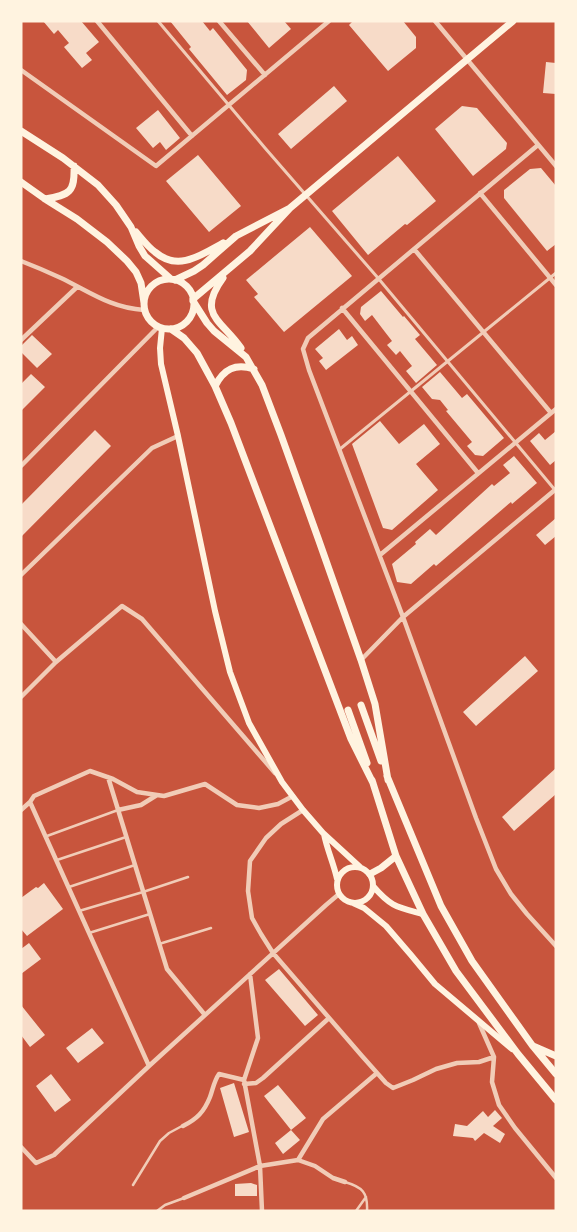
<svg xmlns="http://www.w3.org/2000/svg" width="577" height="1232" font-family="'Source Serif 4',serif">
	<rect width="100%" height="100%" fill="#c8553d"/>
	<path fill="#f7dbc8" d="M43,21H81L99,42L86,53L92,60L82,68L64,47L69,43L58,30L54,34Z
		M170,21H202L210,31L213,28L247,70L246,80L227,95L189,49L191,47Z
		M247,21H284L291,29L269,48Z
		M353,21H403L416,37V48L388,71L349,25Z
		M546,62L556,63V94L543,93Z
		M334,86L347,101L291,149L278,134Z
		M462,106L477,108L507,143L506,149L473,176L435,129Z
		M158,110L180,138L166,150L160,142L153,148L136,128Z
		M198,155L241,206L209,232L166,181Z
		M398,156L436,201L407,225L405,224L368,255L332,211Z
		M541,168L556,186V244L547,251L504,198V190L530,169Z
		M310,227L352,276L284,332L254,297L258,294L246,280Z
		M381,291L403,317L404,316L420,335L415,339L437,365L416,383L406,371L412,366L400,351L396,355L387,345L392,341L385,332L372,315L365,321L360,314L361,307Z
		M339,329L347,340L352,336L358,345L326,370L319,361L323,358L315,349Z
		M32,335L52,354L37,368L21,352V346Z
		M440,372L462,398L467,394L504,438L483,456L475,455L467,446L472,442L446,411L448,410L440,400L432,399L422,387Z
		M31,374L45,387L21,411V384Z
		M380,421L399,444L424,424L440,444L416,464L438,490L392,530L383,528L352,444Z
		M95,430L111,446L21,537V505Z
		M556,431V460L550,465L530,441L539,433L545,440Z
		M514,456L537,483L512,504L511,502L436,566L434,564L411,584L397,582L392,564L416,544L415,542L430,529L436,535L492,484L494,486L510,473L503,465Z
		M556,518V536L545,545L536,535Z
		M525,656L538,671L476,726L463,712Z
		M556,768V794L514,831L502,817Z
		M44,883L63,909L27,936L21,929V898L36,887L38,888Z
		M29,943L41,959L21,974V949Z
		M279,969L318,1015L305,1026L265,980Z
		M21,1005L45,1035L30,1047L21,1035Z
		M92,1028L104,1043L78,1063L66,1048Z
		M51,1074L71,1100L55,1112L36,1086Z
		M234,1083L249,1132L234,1137L220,1088Z
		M278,1085L306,1118L291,1130L264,1096Z
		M495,1110L502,1118L493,1126L505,1134L500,1143L484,1133L475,1141L473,1138L453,1136L455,1124L467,1126L483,1111L488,1117Z
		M291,1130L300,1140L283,1154L275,1143Z
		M251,1183L257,1185V1196H235V1184Z"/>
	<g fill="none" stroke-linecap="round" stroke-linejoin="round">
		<path stroke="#f1ccb7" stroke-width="2.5" d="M47,836L118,810
			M57,860L126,837
			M69,887L135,865
			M79,911L143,892L188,877
			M89,933L150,914
			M159,944L211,928
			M345,1182C362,1187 368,1192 367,1211
			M133,1185L160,1141L169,1133L182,1126
			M157,1211L165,1205L184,1198
			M356,1211L366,1197"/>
		<path stroke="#f1ccb7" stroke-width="3" d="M158,21L265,148L378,278L555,490
			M340,449L556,273"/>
		<path stroke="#f1ccb7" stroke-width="4.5" d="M97,21L192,136
			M219,21L265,75
			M435,21L556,166
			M21,70L156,166L329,21
			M538,145L308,338L303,349L309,370L403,617L476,818L496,869L511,894L527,914L556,946
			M480,193L556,285
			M414,249L551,413
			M21,261C34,266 48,272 61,278C90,292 111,308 144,310
			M342,308L478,473
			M21,340L77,287
			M21,466L158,327
			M380,555L556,409
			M21,575L152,448L178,436
			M21,624L56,662
			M361,660L403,617L556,489
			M21,697L56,662L122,606L142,619L275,773
			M108,777L167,969L205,1015
			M30,802L149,1066
			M21,810L30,802L34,796L90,771L113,779L137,792L164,796L205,784L237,805L259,808L278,804L293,796
			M118,810L141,805L157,795
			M303,810L281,824L266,838L250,861L248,891L252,918L261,934L273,953L362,1056L386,1083L393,1088L413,1080L436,1069L457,1063L479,1062L494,1057
			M250,974L258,1038L244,1080L260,1166L262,1211
			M479,1023L494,1057L492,1082L499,1105L515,1128L556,1178
			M244,1084L256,1083L263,1078L329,1018
			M183,1126C197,1119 204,1112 210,1097C213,1089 214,1081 219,1074L244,1080
			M21,1147L36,1163L54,1155L149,1066L326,905L339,894
			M298,1160L323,1119L377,1073
			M184,1198L260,1166L298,1160L315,1166L333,1178L345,1182"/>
		<path stroke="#fff3e0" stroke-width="6" d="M162,328L160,348L161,364L178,436L215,611L230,672L249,723L282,782L303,810L323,833L360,867
			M324,834C327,850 334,864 337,879
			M337 885a18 18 0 1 1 36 0a18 18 0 1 1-36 0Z
			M373,886C391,907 397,907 423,914
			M353,903L364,908L386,926L411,955L435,984L512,1049"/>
		<path stroke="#fff3e0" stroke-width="7" d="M21,131L63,158L98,185L116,205L131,227L139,246L145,256L171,279
			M21,182L45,199L77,219L107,242L127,261L136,272L141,283L144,303
			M45,199C70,195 75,192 74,166
			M290,208L513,21
			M136,232C142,239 148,247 155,252C178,272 201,255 223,243
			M223,278C196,315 222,320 241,348
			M144 304a25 25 0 1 1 50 0a25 25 0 1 1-50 0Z
			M175,280L194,271L203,265L236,236L290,208L250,251L193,299
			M193,301L207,323L214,331L246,357L262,385L281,435L318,538L361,660L375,704L388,780
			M171,329L184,338L197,353L215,386L231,423L351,739L373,783
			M215,386C224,369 235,363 254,369
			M361,705L381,761
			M348,710L367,763
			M387,776L441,906L472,961L532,1045L556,1074
			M372,780L396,856L423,914L456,971L518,1054L556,1100
			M370,874L381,868L396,856
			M533,1046L556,1056"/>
	</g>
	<rect width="577" height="1232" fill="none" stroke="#fff3e0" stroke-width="45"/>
</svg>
